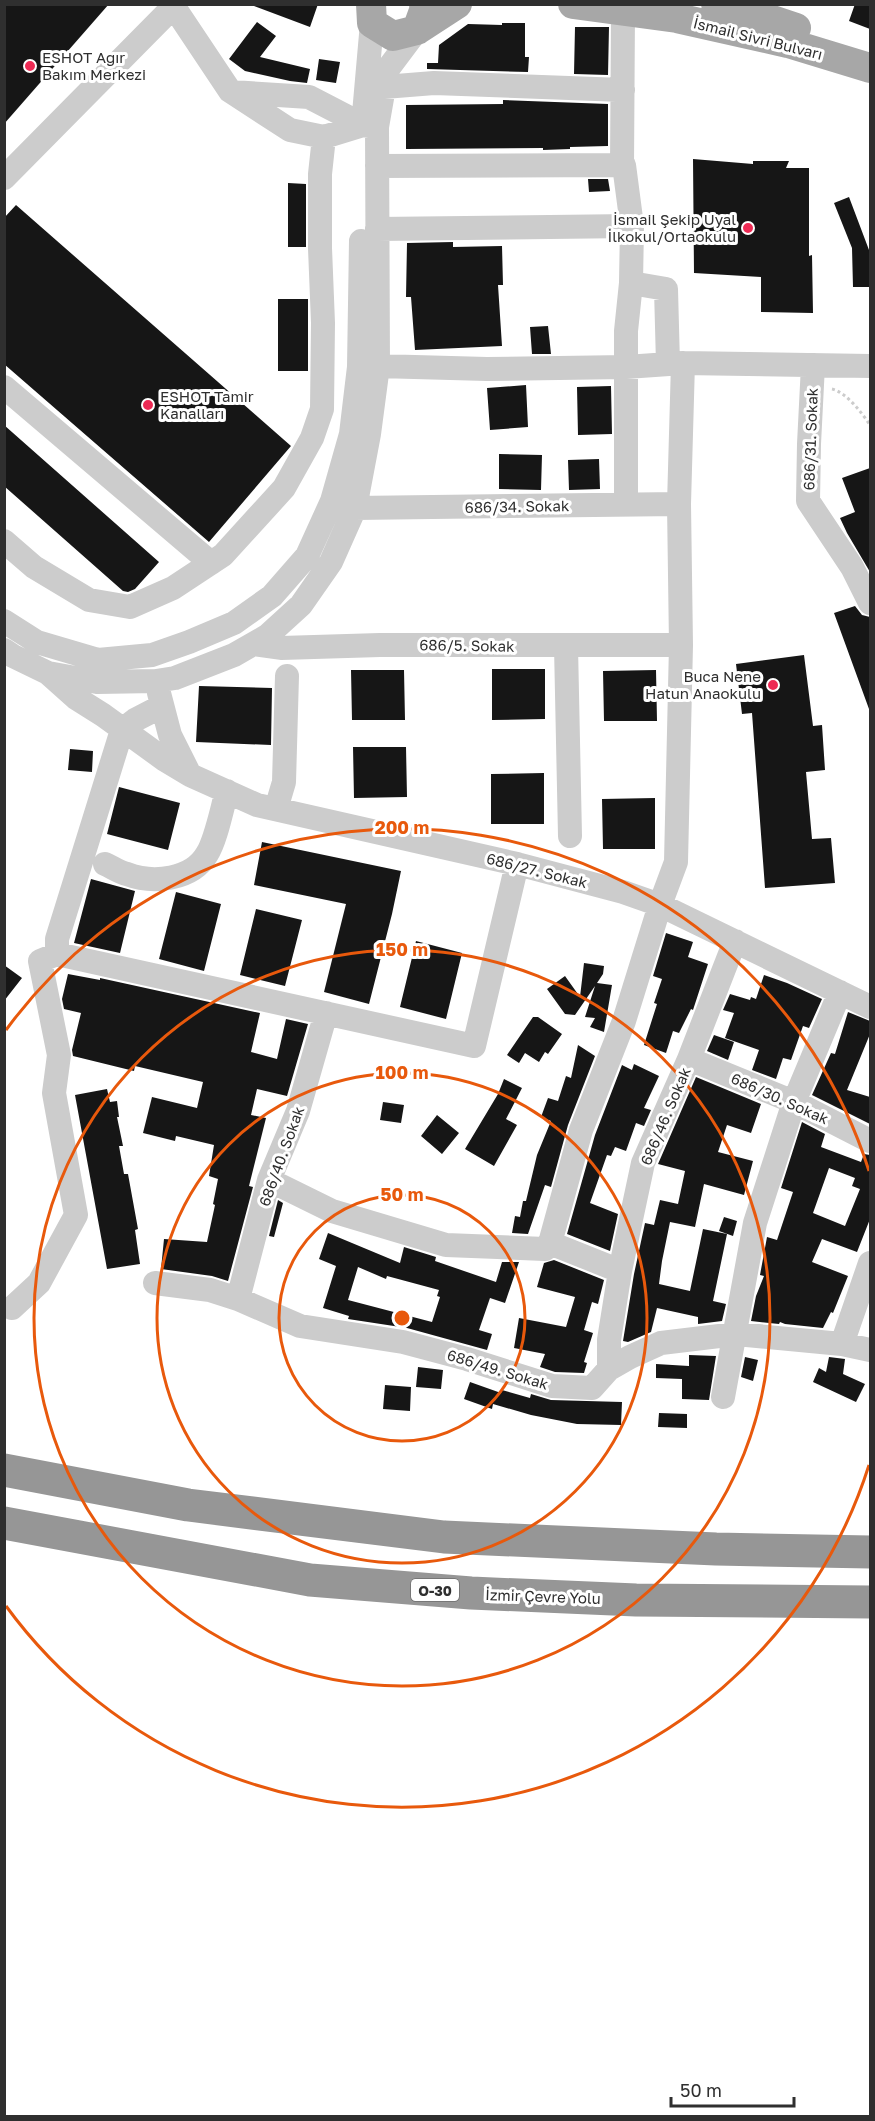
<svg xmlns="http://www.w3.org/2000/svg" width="875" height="2121" font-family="'Golos Text',sans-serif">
	<rect width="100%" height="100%" fill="#fff"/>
	<path fill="#161616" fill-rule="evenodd" d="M4,4H109L4,124Z
		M255,4H318L310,27L254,6Z
		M855,4H870V29L849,21Z
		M257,22L276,36L260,57L310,69L307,83L290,81L245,71L229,59Z
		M502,23H525V57H529L528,72L427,69V63H438L439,45L468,24L502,25Z
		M575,27H609L608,75L574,74Z
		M319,59L340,62L336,83L316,80Z
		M503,100L608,104V146L570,147V149L543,150V148L406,149V105L503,104Z
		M693,159L753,164V161H789L786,168H809V256L812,255L813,313L761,312V277L694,273Z
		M588,179H608L610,191L589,192Z
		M288,183L306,184V247H288Z
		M849,197L869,250L870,287H853L852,248L834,203Z
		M16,205L291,446L209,542L4,364V218Z
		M453,242V247L502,246L503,285H498L502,346L415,350L411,297H406L407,243Z
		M278,299H308V371H278Z
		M548,326L551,354H532L530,327Z
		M526,385L528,427L490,430L487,388Z
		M611,386L612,434L578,435L577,387Z
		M4,425L159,562L135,589L128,592L123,591L4,486Z
		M499,454L542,455L541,490L499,489Z
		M599,459L600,489L569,490L568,460Z
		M870,468V572L847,533L840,518L855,512L842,478Z
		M855,606L862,615L870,617L869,709L834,613Z
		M804,655L813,726L822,725L825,770L806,772L812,839L831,838L835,883L765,888L752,713L742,714L736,664Z
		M492,669H545V719L492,720Z
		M351,670H404L405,720H352Z
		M656,670L657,721H604L603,671Z
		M199,686L272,688L271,745L196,742Z
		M353,747H406L407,797L354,798Z
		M70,749L93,751L92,772L68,770Z
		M544,773V824H491V774Z
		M119,787L180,803L168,850L107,834Z
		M655,798V849H603L602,799Z
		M262,842L401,871L392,914L369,1004L324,992L346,904L254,885Z
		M91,879L135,891L120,953L74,943Z
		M176,892L221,904L204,971L159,959Z
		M256,909L302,920L285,986L240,975Z
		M666,933L693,942L688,957L708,964L693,1010L691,1009L679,1033L673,1031L666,1053L644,1045L657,1004L654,1003L662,979L653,976Z
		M416,941L462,953L446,1019L400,1007Z
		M584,963L604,966L603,974L597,983L612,985L604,1032L590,1027L595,1018L585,1017L595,986L575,1015L565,1014L547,989L565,976L580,997Z
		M4,965L22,978L4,1001Z
		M68,974L100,980V978L260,1013L251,1052L277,1059L286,1019L308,1024L287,1096L257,1089L251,1115L266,1118L249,1186L253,1187L228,1281L212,1276L161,1269L164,1239L207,1242L215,1205L213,1204L218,1179L209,1176L214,1145L176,1136L175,1141L143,1133L152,1097L197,1108L203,1082L135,1066L134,1071L73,1056L72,1050L81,1013L64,1009L62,999Z
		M764,975L787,983L822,999L809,1028L803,1026L791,1060L783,1058L776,1079L752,1070L759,1050L725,1038L734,1013L723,1010L730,994L750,1000L751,997L756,999Z
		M848,1012L870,1021V1034L847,1090L870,1097V1124L812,1095L831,1053L835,1054Z
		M533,1017H538L562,1034L548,1054L545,1052L539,1062L525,1053L519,1063L507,1055Z
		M714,1035L734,1042L728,1060L707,1051Z
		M578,1045L595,1056L568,1125L551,1187L545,1185L528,1234L512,1233L515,1216L520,1217L523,1201H526L537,1155L551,1121L541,1117L548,1098L558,1101L566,1076L571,1078Z
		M634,1064L659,1076L644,1108L651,1110L644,1126L636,1123L626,1151L615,1147L611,1156L607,1155L590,1203L618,1214L610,1251L567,1234L595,1135L622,1065L632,1070Z
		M696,1077L761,1104L751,1133L727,1125L718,1152L753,1161L744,1195L704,1184L695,1227L670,1222L662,1261L659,1284L690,1291L703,1229L727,1234L713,1301L726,1304L722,1321L698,1324V1317L657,1308L651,1332L628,1342L623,1341L634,1274L645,1223L654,1225L660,1200L678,1204L685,1171L658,1164Z
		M504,1079L522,1088L506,1119L517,1125L494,1166L465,1149L498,1094Z
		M107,1089L110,1102L117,1101L119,1117H117L123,1146H119L124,1174H128L138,1229L135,1230L140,1264L107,1269L75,1095Z
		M383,1102L404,1105L401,1123L380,1120Z
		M437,1115L459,1133L442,1154L421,1136Z
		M802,1122L825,1134L821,1147L861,1162L864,1154L870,1155V1219L857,1252L822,1239L812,1262L848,1276L833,1313L831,1312L823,1328L785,1324L780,1322L779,1324L751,1321L756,1296L764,1276L760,1275L767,1237L777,1240L793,1192L781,1188ZM829,1168L855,1178L852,1186L860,1189L845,1226L813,1213Z
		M278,1200L283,1203L274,1237L269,1236Z
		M724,1217L737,1221L733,1236L719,1231Z
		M328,1233L400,1263L404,1247L436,1257L435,1261L496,1282L502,1262H519L505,1303L490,1298L479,1330L492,1334L487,1350L407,1328L348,1319L349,1316L323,1308L336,1266L319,1259ZM358,1267L386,1279L387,1276L439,1290L437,1296L440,1297L432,1322L348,1300Z
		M554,1260L604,1280L598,1304L592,1302L584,1330L593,1333L584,1362L587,1363L584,1373L555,1372L540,1367L545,1354L514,1348L519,1318L566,1327L575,1297L537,1287L544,1263Z
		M689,1355L716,1356L709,1400L682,1399V1379L656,1378V1364L689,1366Z
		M745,1357L758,1360L753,1381L741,1377Z
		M829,1357L845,1359L843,1374L865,1384L856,1402L813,1382L819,1368L826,1372Z
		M418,1367L443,1370L441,1389L416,1387Z
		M470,1382L501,1393L502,1390L530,1398L531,1394L551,1400L622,1402L621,1425L577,1424L531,1415L493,1404L492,1409L464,1399Z
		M385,1385L411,1387L410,1411L383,1409Z
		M659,1413L687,1414V1428L658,1427Z"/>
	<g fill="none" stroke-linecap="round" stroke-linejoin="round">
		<path stroke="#ccc" stroke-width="3" stroke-dasharray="3 3" stroke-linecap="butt" d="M832,389C846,392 862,413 870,425"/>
		<path stroke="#ccc" stroke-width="24" d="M172,4L230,91L290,130L324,137L363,125
			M384,87L434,83L623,90
			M232,92L309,97L363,125L370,126
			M363,125L372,23
			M377,166L624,165L632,226
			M622,166L623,11
			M4,178L174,6
			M377,229L632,226L631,283L626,331V504
			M631,283L666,289L668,364
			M813,365L809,444L808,501L852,567L870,603
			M378,366L487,369L626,367L683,363L870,366
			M4,387L211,563
			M355,508L679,504
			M4,541L34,567L89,600L130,607L173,588L223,555L284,488L312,438L322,409L323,323L320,248V174L324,137
			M4,621L37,642L98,660L152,655L189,642L234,623L272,596L307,556L332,501L351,434L359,367L361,241
			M254,644L281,648L380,645H681
			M566,646L570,836
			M4,650L13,656L48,673L97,682L156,681L175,678L234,655L267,636L301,605L331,562L355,508L369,434L378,366L377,127L387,70L417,30
			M48,673L76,698L103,715L165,760L190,775L257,805L517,864L623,892L660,905L870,1007
			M159,693L170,735L190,775
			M276,809L284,782L287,676
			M105,864C112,867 119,872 127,874C153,884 192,880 207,854C216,840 222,808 227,791
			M57,954L474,1046L517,864
			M689,1059L794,1102L870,1141
			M269,1180L332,1211L446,1245L545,1249L550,1243L581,1130L624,1021L660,905L676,862L681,645L679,504L683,363
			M550,1243L620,1271
			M155,1283L210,1290L238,1299L300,1326L403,1342L467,1359L552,1386L592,1388L609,1369L630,1357L661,1343L736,1334L842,1344L870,1350
			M238,1299L269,1180L298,1111L326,1013
			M12,1308L39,1283L76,1215L54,1093L59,1055L40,961L57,954V939L122,730L135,720L162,706
			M842,1344L870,1263
			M609,1369V1340L620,1271L643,1163L689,1059L735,941
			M723,1397L755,1223L794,1102L840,992"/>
		<path stroke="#a7a7a7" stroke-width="30" d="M371,4L372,23L393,36L417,30L425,8L424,4
			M573,4L677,18L788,43L870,68
			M716,4L734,7L796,28
			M417,30L457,4"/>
		<path stroke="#969696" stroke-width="33" d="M4,1470L188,1505L444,1537L716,1549L870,1552
			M4,1523L310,1580L471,1593L636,1600L870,1602"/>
	</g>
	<g fill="none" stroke="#e8590c" stroke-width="3">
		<circle cx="402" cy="1318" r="123"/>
		<circle cx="402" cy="1318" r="245"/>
		<circle cx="402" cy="1318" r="368"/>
		<path d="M869 1465A490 490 0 0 1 6 1606M6 1030A490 490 0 0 1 869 1171"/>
	</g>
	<g fill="#ed2a54" stroke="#fff" stroke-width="2">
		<circle cx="30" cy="66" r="6"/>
		<circle cx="748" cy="228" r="6"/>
		<circle cx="148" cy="405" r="6"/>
		<circle cx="773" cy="685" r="6"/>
	</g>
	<g text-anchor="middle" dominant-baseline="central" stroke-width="6" stroke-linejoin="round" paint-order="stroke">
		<rect fill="#fff" stroke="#6d6d6d" stroke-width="1.5" x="411" y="1579" width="48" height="22" rx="4.5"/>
		<g font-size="14" font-weight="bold" fill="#2f2f2f">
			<text x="435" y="1590">O-30</text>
		</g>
		<g font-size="15" fill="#2f2f2f" stroke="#fff">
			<text transform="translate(758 38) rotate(14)">İsmail Sivri Bulvarı</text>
			<text transform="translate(810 439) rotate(-88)">686/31. Sokak</text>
			<text transform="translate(517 506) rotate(-1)">686/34. Sokak</text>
			<text transform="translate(467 645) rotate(1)">686/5. Sokak</text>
			<text transform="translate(537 870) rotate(14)">686/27. Sokak</text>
			<text transform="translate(780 1098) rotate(24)">686/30. Sokak</text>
			<text transform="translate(665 1116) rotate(-67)">686/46. Sokak</text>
			<text transform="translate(281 1156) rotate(-70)">686/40. Sokak</text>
			<text transform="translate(498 1369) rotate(17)">686/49. Sokak</text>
			<text transform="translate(543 1596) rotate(2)">İzmir Çevre Yolu</text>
		</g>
		<g font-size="15" fill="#2f2f2f" stroke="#fff" text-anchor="start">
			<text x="42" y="57">ESHOT Ağır<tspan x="42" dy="17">Bakım Merkezi</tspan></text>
			<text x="736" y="219" text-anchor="end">İsmail Şekip Uyal<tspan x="736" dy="17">İlkokul/Ortaokulu</tspan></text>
			<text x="160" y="396">ESHOT Tamir<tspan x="160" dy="17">Kanalları</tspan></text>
			<text x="761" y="676" text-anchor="end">Buca Nene<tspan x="761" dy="17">Hatun Anaokulu</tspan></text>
		</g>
	</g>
	<circle cx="402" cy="1318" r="9" fill="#e8590c" stroke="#fff" stroke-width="3"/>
	<g font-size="18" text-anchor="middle" font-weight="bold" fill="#e8590c" stroke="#fff" stroke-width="6" stroke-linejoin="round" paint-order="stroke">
		<text x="402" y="834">200 m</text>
		<text x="402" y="956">150 m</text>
		<text x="402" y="1079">100 m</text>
		<text x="402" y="1201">50 m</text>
	</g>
	<rect width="875" height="2121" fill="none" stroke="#2f2f2f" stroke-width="12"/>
	<path d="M671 2097v9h123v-9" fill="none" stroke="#2f2f2f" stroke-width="3"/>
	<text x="680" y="2097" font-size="18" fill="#2f2f2f" stroke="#ffffff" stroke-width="4.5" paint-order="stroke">50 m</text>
</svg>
